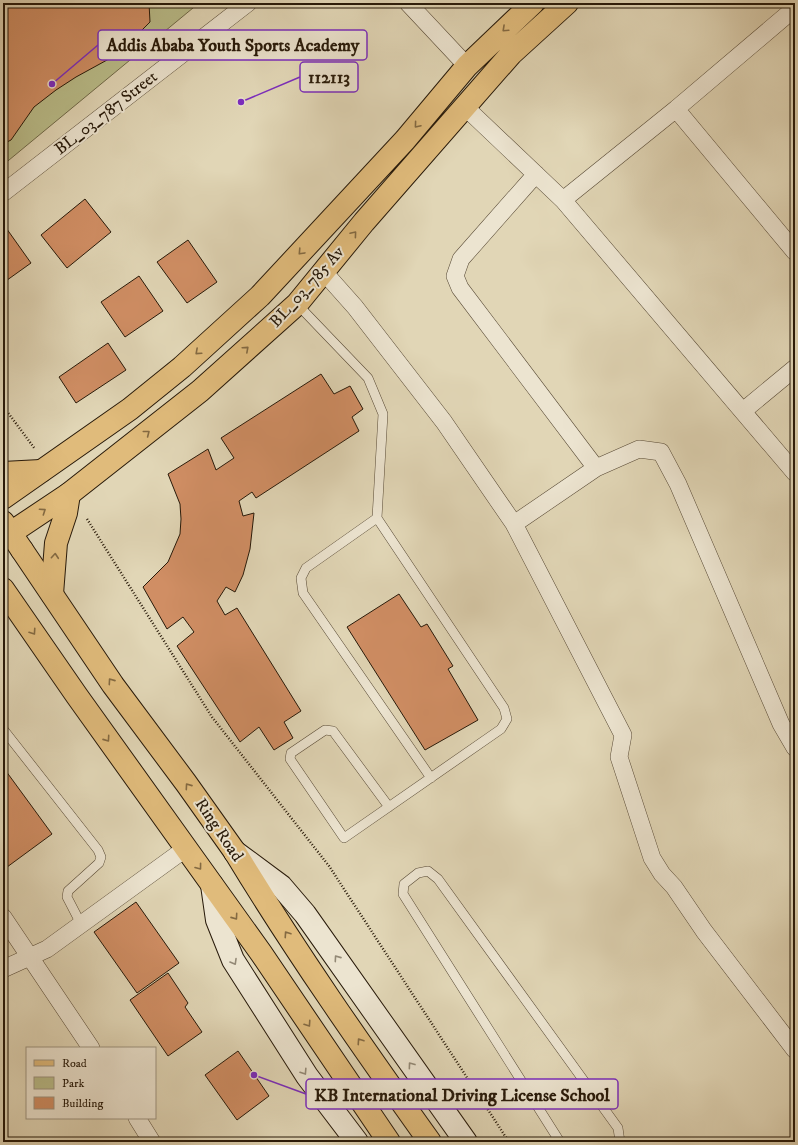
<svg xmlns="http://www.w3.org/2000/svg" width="798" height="1145" font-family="'IM FELL DW Pica',serif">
	<rect width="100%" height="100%" fill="#e1d6b6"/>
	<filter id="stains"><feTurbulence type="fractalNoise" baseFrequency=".005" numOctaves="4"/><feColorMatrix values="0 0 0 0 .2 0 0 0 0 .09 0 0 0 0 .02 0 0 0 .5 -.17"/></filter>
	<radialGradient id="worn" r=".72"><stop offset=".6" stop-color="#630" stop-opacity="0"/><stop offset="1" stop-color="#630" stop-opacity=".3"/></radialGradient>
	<path fill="#b9bc89" stroke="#706a49" d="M3,3H199L3,165Z"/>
	<path fill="#d08e64" stroke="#271909" d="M3,3H149L150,22L118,54L76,77L56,90L34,107L11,140L3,144Z
		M85,199L111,232L67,268L41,235Z
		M4,225L31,263L3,283V226Z
		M188,240L217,282L187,303L157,262Z
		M139,276L163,311L125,337L101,302Z
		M108,343L126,370L76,403L59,377Z
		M321,374L334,394L350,386L363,409L352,417L359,431L256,498L252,492L239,501L243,516L254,513L250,549L243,575L235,592L226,587L217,601L225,615L237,608L301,711L284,722L293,738L274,750L259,727L240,742L177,646L194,632L183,617L167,629L143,587L168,562L180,534L181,519L180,504L168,474L208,449L216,470L234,458L221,438Z
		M399,594L421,627L427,624L453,666L448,669L478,720L425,750L347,627Z
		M3,767L52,834L3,870Z
		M136,902L179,963L137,993L94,932Z
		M168,973L188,1003L185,1007L202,1032L168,1056L130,1000Z
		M238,1051L269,1096L237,1120L205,1075Z"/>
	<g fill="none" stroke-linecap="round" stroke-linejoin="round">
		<g stroke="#564834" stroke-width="10">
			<path id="lane" d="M297,304L368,378L383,414L377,518L306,568L301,578L303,593L431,778
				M377,518L504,708L507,719L501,729L344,838L290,759L291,753L325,730L333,731L389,807
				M3,729L98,850L101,857L99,863L68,891L67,897L81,924
				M560,1142L403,894L404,884L418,873L428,871L438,879L618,1128L620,1142"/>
		</g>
		<g stroke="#564834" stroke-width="18">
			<path id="street" d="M408,3L467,66
				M464,106L563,200L795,473
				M676,109L795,252
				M536,174L461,259L455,276L460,288L596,468
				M3,193L248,3
				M563,200L676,109L795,8
				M323,271L355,307L444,422L514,524L623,735L619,757L652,858L662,874L674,887L704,931L795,1050
				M743,411L795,368
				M514,524L596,468L639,449L661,452L678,484L781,724L795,748
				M3,917L91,1048
				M3,969L47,949L185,849
				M137,1118L152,1142"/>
		</g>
		<g stroke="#271909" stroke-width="24">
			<path id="secondary" d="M235,852L281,886L305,914L466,1142
				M212,885L217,920L233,960L307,1076L357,1142"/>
		</g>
		<g stroke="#271909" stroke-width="24">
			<path id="primary" d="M3,498L130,409L182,367L260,296L405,140L467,66L533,3
				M3,538L69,494L200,391L297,304L364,222L511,54L567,3
				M22,550L113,685L186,783L235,852"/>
		</g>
		<g stroke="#271909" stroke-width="24">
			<path id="highway" d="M3,473L41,471
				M3,522L22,550
				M3,589L77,696L261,953L389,1142
				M52,594L56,543L66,513L69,494
				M235,852C295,951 363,1048 430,1142"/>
		</g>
		<path stroke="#271909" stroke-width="2.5" stroke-dasharray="1 2" stroke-linecap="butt" d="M3,406L35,449
			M87,519L212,717L329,866L509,1142"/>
		<use href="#lane" stroke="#ece4d0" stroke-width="9"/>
		<use href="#street" stroke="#ece4d0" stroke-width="17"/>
		<use href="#secondary" stroke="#ece4d0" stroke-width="22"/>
		<use href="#primary" stroke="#e0bb7b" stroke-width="22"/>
		<use href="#highway" stroke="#e0bb7b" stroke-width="22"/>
	</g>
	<defs><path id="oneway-chevron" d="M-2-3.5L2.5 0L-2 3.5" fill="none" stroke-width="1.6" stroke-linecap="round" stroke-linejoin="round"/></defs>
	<g stroke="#846a42">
		<use href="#oneway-chevron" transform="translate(505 29) rotate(137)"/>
		<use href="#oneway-chevron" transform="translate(417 125) rotate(130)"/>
		<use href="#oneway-chevron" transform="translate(354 234) rotate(-50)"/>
		<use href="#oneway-chevron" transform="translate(301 252) rotate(133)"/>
		<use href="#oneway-chevron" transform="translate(246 349) rotate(-42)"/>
		<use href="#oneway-chevron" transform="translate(198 352) rotate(138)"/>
		<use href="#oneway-chevron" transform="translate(147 433) rotate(-38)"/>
		<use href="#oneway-chevron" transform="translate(43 511) rotate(-34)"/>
		<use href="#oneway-chevron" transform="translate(55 556) rotate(-85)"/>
		<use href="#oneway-chevron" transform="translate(33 632) rotate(56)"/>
		<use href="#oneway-chevron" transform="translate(111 681) rotate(-125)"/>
		<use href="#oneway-chevron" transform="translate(107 739) rotate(55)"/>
		<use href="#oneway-chevron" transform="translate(188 786) rotate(-125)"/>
		<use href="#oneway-chevron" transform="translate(199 867) rotate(53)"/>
		<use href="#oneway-chevron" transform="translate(235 917) rotate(55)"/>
		<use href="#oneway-chevron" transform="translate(287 934) rotate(-124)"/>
		<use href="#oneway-chevron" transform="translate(308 1024) rotate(56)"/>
		<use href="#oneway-chevron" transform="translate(360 1041) rotate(-124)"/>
	</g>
	<g stroke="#938976">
		<use href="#oneway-chevron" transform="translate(337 958) rotate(-125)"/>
		<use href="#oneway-chevron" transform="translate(234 962) rotate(60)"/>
		<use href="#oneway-chevron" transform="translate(411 1065) rotate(-126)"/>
		<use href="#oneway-chevron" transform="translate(304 1072) rotate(57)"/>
	</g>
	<g text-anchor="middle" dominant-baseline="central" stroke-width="4" stroke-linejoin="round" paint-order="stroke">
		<g font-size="17" fill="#271909" stroke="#ece4d0">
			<text transform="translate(106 113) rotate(-38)">BL_03_787 Street</text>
			<text transform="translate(307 287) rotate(-48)">BL_03_785 Av</text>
			<text transform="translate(219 830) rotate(56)">Ring Road</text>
		</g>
	</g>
	<path fill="none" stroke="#7b2cbf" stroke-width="1.5" d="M52 84L98 45M241 102L300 77M254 1075L306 1094"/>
	<g fill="#7b2cbf" stroke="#ece4d0" stroke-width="1.5">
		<circle cx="52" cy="84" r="4"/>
		<circle cx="241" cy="102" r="4"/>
		<circle cx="254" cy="1075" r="4"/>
	</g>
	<g fill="#ece4d0" stroke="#7b2cbf" stroke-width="1.5">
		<rect x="98" y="30" width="269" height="30" rx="4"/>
		<rect x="300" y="62" width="58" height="30" rx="4"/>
		<rect x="306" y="1079" width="312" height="30" rx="4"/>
	</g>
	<g font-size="18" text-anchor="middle" font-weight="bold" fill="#271909">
		<text x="233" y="51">Addis Ababa Youth Sports Academy</text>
		<text x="329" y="83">112113</text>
		<text x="462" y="1101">KB International Driving License School</text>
	</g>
	<rect width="798" height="1145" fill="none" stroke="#e1d6b6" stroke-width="16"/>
	<rect x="4" y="4" width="790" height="1137" fill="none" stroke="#271909" stroke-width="2"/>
	<rect x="8" y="8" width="782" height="1129" fill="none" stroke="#271909"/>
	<rect x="26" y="1047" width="130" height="72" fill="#ece4d0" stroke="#9d9380"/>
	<rect x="34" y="1060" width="20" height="6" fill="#e0bb7b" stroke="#9d9380"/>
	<text x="62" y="1067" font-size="12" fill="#271909">Road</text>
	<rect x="34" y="1077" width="20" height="12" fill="#b9bc89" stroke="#9d9380"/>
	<text x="62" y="1087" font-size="12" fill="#271909">Park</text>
	<rect x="34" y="1097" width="20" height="12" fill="#d08e64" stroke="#9d9380"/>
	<text x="62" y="1107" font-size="12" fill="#271909">Building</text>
	<rect width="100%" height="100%" filter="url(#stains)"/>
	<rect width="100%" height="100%" fill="url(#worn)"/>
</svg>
